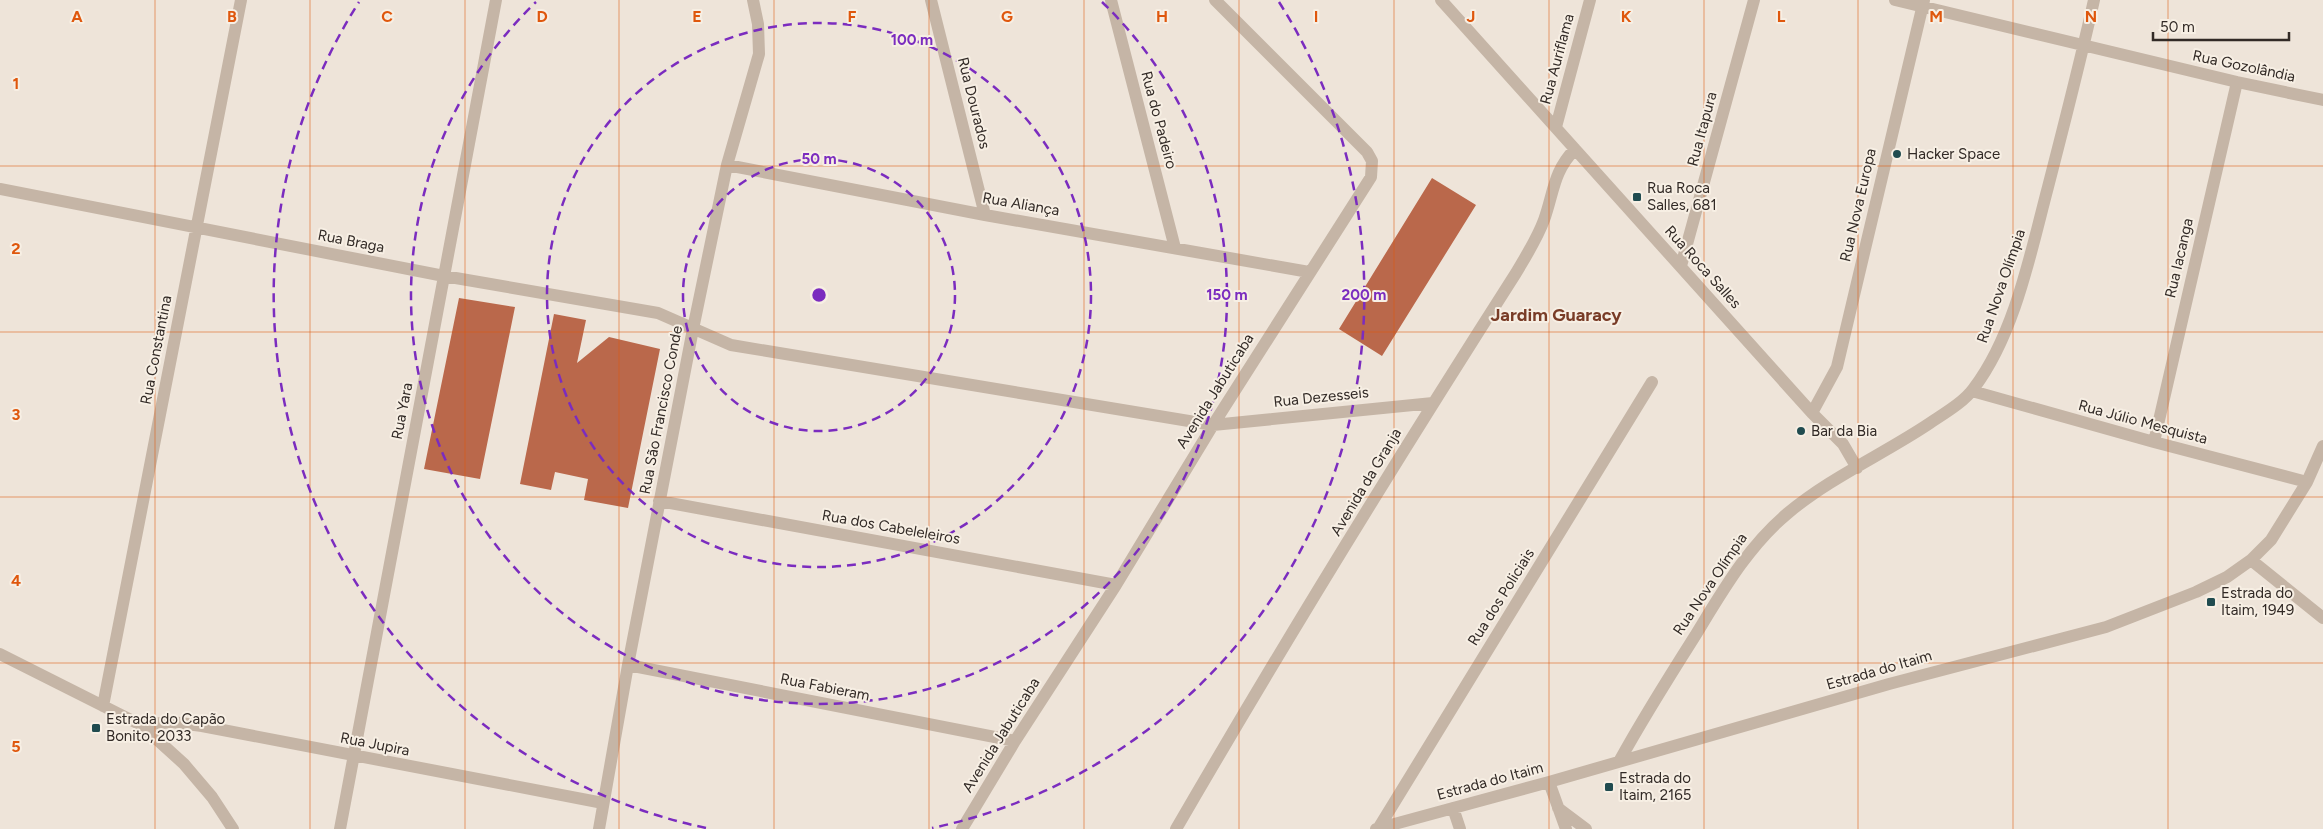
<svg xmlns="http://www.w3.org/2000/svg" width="2323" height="829" font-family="Figtree,sans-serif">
	<rect width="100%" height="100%" fill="#eee4d9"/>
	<path fill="#ba684b" d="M1432,178L1476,205L1382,356L1339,329Z
		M459,298L515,307L480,479L424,469Z
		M554,314L586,320L577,363L609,337L660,349L628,508L584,500L588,479L555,472L551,490L520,484Z"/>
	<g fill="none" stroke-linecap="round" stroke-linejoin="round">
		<path stroke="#c5b5a6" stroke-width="12" d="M931,0L985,215
			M1111,0L1175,248
			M1441,0L1812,413L1843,444L1857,468
			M1895,0L2237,82L2323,100
			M1556,127L1590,0
			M727,165L985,215L1309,272
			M0,189L444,276L658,313L731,345L1213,425L1433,403
			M1681,266L1754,0
			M1972,391L2154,442L2307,482
			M1812,413L1837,367L1924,0
			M2154,442L2237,82
			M659,501L1116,585
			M2251,560L2323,618
			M0,654L141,725L184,764L212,797L233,829
			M628,665L1015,741
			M103,706L241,0
			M141,725L172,722L202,726L603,803
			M1620,760C1643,718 1669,677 1695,636C1722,592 1748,546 1788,513C1831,477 1884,454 1930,423C1945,413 1964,402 1974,388C2015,334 2031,251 2048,187C2064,125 2080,63 2094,0
			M1549,782L1566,829
			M1453,808L1460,829
			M1558,808L1586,829
			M340,829L496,0
			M599,829L628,665L693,329L727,165L759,54L758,24L753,0
			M962,829L1015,741L1116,585L1213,425L1371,177L1372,161L1367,152L1215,0
			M1176,829C1285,641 1399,456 1516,273C1526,256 1537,239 1544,220C1554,192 1553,172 1575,149
			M1376,829L1549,782L1889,684L2106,627L2196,592L2227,577L2251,560L2271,540L2307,482L2323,446
			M1378,829L1652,382"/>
	</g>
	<path fill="none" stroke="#df570d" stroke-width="1" stroke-opacity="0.55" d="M155,0V829M310,0V829M465,0V829M619,0V829M774,0V829M929,0V829M1084,0V829M1239,0V829M1394,0V829M1549,0V829M1704,0V829M1858,0V829M2013,0V829M2168,0V829M0,166H2323M0,332H2323M0,497H2323M0,663H2323"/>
	<g fill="none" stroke="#7b2cbf" stroke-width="2.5" stroke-dasharray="9 6">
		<circle cx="819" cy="295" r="136"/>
		<circle cx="819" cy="295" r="272"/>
		<path d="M1102 2A408 408 0 1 1 536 2"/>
		<path d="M706 828A545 545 0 0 1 359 2M1279 2A545 545 0 0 1 932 828"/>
	</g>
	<g fill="#204b4f" stroke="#f7efe4" stroke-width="2">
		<circle cx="1897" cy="154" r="5"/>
		<rect x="1632" y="192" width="10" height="10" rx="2.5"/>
		<circle cx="1801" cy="431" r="5"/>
		<rect x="2206" y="597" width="10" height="10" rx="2.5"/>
		<rect x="91" y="723" width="10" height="10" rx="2.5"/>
		<rect x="1604" y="782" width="10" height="10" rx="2.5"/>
	</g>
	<g text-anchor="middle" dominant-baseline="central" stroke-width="4" stroke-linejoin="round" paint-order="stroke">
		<g font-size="15" fill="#322a26" stroke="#f7efe4">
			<text transform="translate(1557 59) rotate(-75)">Rua Auriflama</text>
			<text transform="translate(2244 66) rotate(12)">Rua Gozolândia</text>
			<text transform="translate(974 103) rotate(76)">Rua Dourados</text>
			<text transform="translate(1159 120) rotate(75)">Rua do Padeiro</text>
			<text transform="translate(1702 129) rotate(-75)">Rua Itapura</text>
			<text transform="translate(1021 204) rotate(10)">Rua Aliança</text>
			<text transform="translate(1858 205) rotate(-77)">Rua Nova Europa</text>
			<text transform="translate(351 241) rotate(11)">Rua Braga</text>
			<text transform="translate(2179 258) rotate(-77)">Rua Iacanga</text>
			<text transform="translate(1703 267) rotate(48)">Rua Roca Salles</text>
			<text transform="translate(2001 286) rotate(-71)">Rua Nova Olímpia</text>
			<text transform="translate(156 350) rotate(-79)">Rua Constantina</text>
			<text transform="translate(1215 391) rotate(-58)">Avenida Jabuticaba</text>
			<text transform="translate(1321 397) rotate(-6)">Rua Dezesseis</text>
			<text transform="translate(661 410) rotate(-79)">Rua São Francisco Conde</text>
			<text transform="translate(402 411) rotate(-79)">Rua Yara</text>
			<text transform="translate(2143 422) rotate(15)">Rua Júlio Mesquista</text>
			<text transform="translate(1366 482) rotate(-59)">Avenida da Granja</text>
			<text transform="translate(891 527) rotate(10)">Rua dos Cabeleleiros</text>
			<text transform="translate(1710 584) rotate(-56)">Rua Nova Olímpia</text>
			<text transform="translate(1501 597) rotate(-58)">Rua dos Policiais</text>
			<text transform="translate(1879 670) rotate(-16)">Estrada do Itaim</text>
			<text transform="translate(825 687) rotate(11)">Rua Fabieram</text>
			<text transform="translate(1001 735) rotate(-58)">Avenida Jabuticaba</text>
			<text transform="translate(375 744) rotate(11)">Rua Jupira</text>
			<text transform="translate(1490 781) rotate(-15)">Estrada do Itaim</text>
		</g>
		<g font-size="15" fill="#322a26" stroke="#f7efe4" text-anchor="start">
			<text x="1907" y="154">Hacker Space</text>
			<text x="1647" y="188">Rua Roca<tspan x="1647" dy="17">Salles, 681</tspan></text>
			<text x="1811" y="431">Bar da Bia</text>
			<text x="2221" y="593">Estrada do<tspan x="2221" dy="17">Itaim, 1949</tspan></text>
			<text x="106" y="719">Estrada do Capão<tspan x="106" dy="17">Bonito, 2033</tspan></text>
			<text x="1619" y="778">Estrada do<tspan x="1619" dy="17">Itaim, 2165</tspan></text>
		</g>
		<g font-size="18" font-weight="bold" fill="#793c27" stroke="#f7efe4">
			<text x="1556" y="315">Jardim Guaracy</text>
		</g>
	</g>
	<g font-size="16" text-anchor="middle" font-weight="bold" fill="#df570d" stroke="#f7efe4" stroke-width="4" stroke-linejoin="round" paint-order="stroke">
		<text x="77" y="22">A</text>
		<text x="232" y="22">B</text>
		<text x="387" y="22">C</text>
		<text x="542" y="22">D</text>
		<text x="697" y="22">E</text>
		<text x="852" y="22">F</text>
		<text x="1007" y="22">G</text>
		<text x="1162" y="22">H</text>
		<text x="1316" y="22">I</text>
		<text x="1471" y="22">J</text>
		<text x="1626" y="22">K</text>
		<text x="1781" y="22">L</text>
		<text x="1936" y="22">M</text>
		<text x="2091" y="22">N</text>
		<text x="16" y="89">1</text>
		<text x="16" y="254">2</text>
		<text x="16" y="420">3</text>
		<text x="16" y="586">4</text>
		<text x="16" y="752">5</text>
	</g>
	<circle cx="819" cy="295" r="8" fill="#7b2cbf" stroke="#f7efe4" stroke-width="2.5"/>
	<g font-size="15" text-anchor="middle" font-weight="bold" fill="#7b2cbf" stroke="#f7efe4" stroke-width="4" stroke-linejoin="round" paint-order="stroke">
		<text x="912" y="45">100 m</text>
		<text x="819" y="164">50 m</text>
		<text x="1227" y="300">150 m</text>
		<text x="1364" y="300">200 m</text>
	</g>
	<path d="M2153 32v8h136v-8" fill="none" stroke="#322a26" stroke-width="2.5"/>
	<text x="2160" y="32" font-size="15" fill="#322a26" stroke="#f7efe4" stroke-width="4" paint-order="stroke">50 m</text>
</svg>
